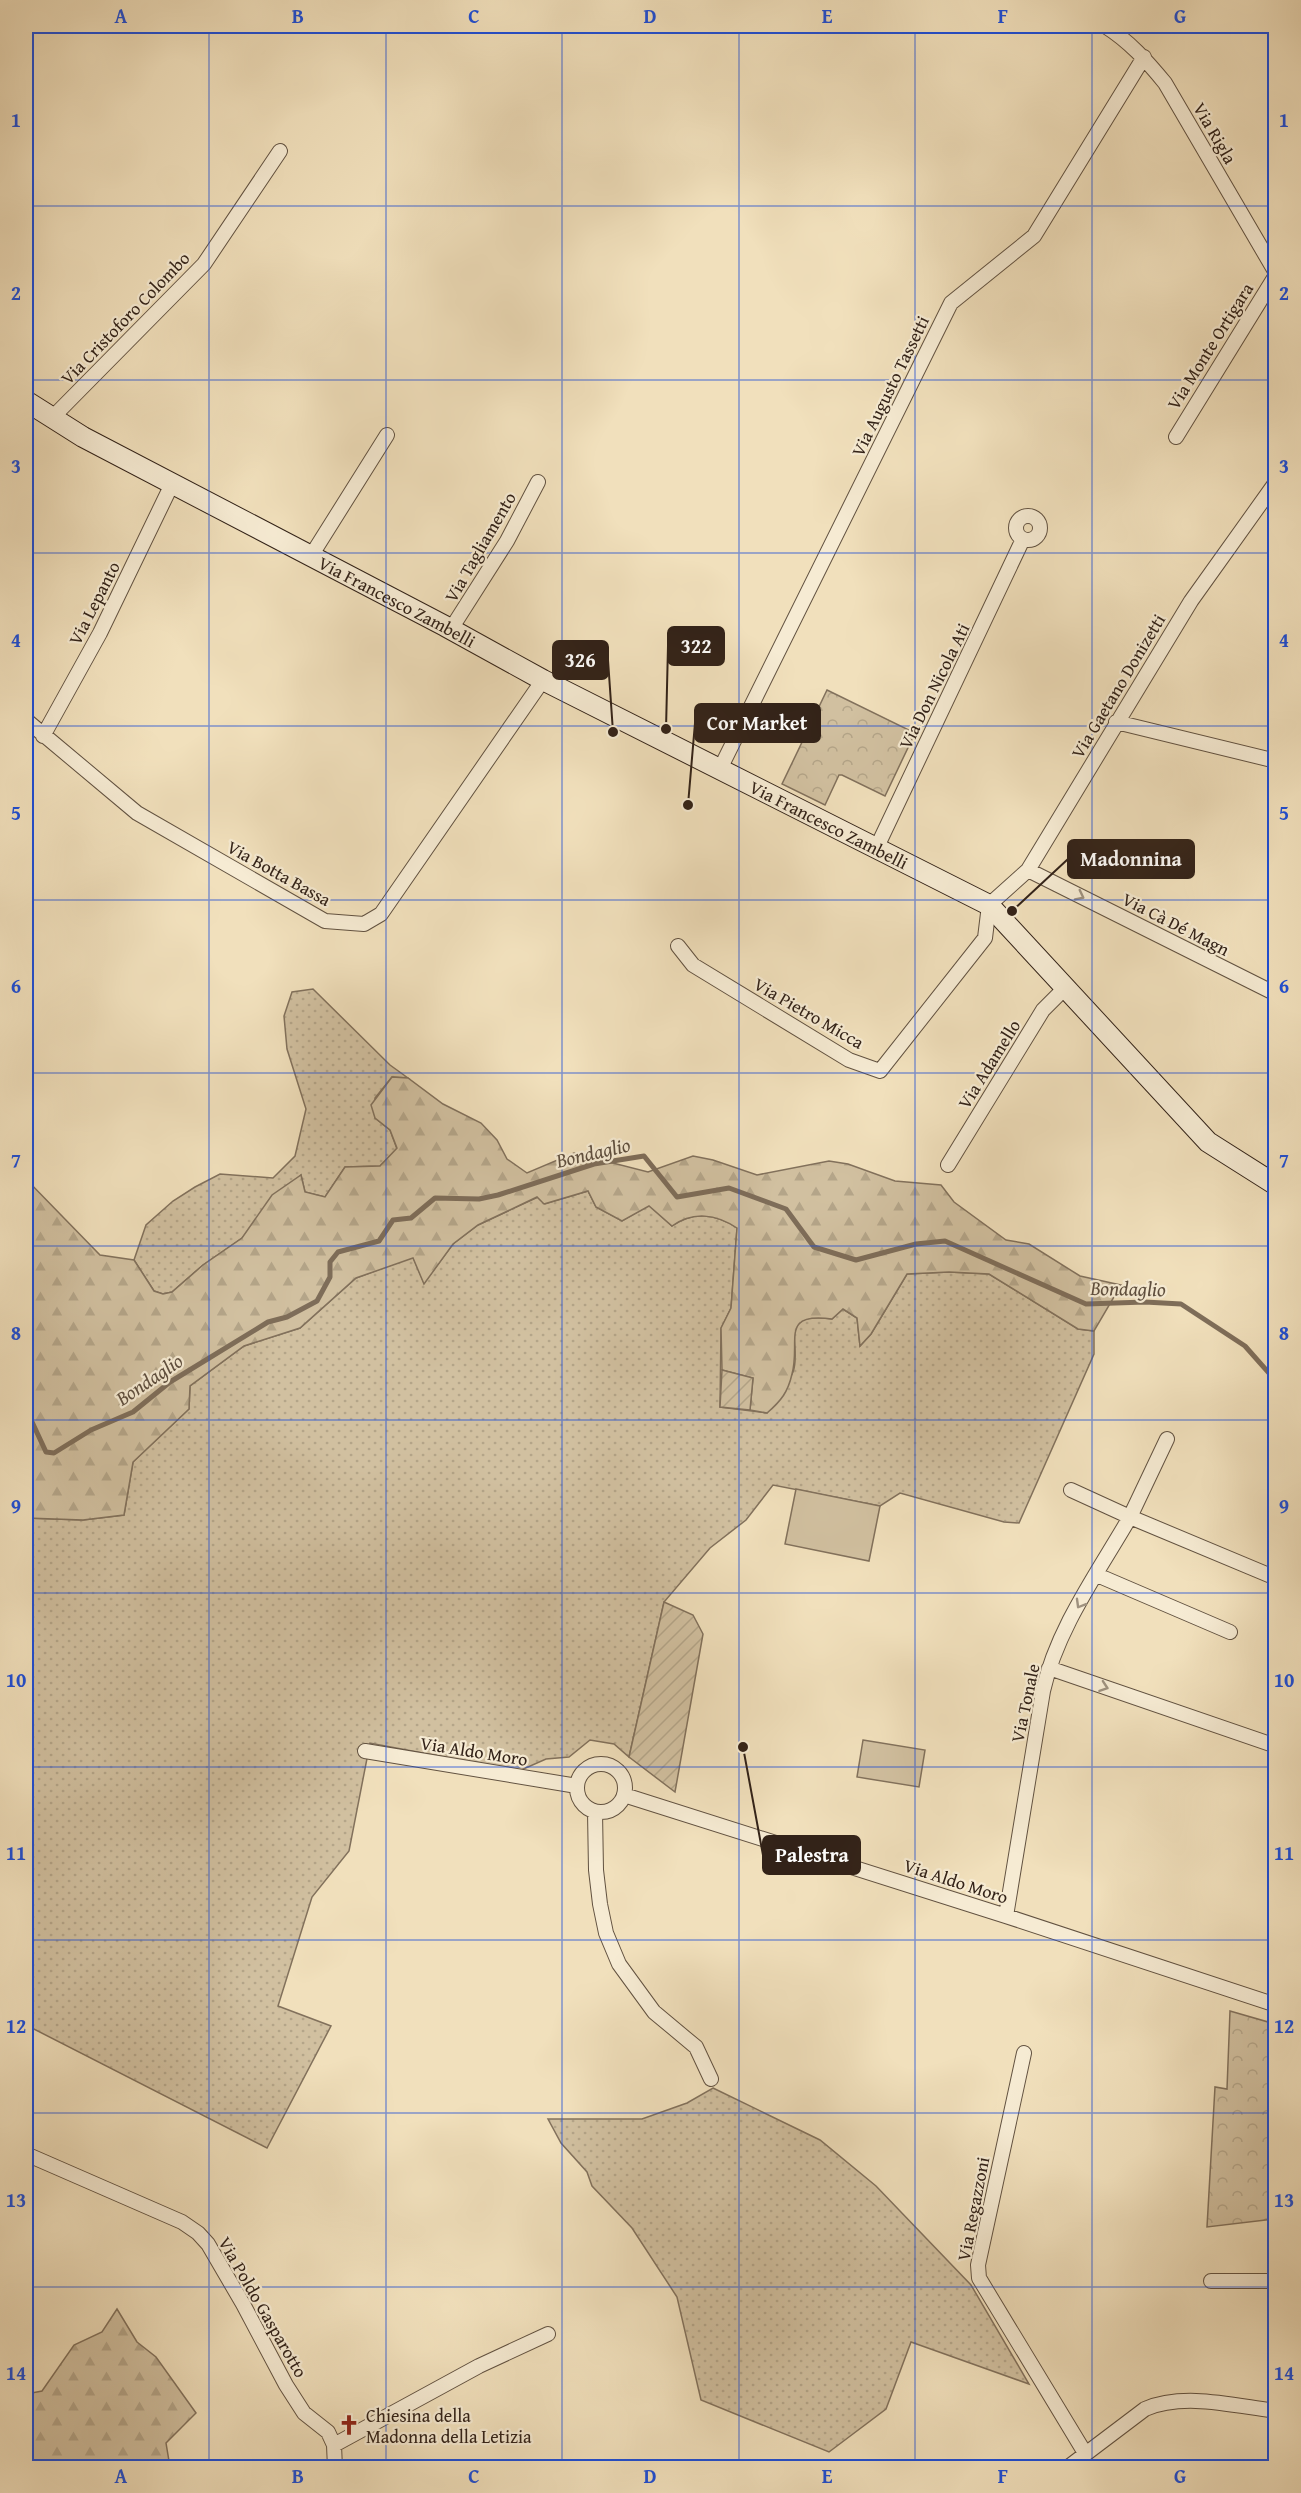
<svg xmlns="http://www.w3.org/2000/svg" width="1301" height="2493" font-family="'Gentium Book Plus',serif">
	<defs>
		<pattern id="grass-dots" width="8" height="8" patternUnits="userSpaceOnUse" patternTransform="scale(1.5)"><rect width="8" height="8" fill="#d1c0a0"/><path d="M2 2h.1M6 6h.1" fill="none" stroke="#b4a589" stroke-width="1.8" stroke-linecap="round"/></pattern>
		<pattern id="forest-firs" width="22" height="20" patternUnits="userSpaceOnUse" patternTransform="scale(1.5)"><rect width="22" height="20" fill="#d1c0a0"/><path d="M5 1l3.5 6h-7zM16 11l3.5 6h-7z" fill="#b4a589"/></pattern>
		<pattern id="park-crowns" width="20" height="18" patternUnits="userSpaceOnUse" patternTransform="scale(1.5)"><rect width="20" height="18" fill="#d1c0a0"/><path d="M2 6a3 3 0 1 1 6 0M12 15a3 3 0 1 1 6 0" fill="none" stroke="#b4a589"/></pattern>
		<pattern id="garden-furrows" width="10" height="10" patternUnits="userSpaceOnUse" patternTransform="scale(1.5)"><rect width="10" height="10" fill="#d1c0a0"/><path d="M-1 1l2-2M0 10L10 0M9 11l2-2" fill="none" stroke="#b4a589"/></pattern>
	</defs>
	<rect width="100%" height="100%" fill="#f1e0bc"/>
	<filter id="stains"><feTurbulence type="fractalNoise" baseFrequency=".00333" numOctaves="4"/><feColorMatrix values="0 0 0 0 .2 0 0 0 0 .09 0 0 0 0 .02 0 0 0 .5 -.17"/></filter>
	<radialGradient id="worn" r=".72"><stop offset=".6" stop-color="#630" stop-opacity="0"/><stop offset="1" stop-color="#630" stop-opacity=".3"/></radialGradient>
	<path fill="url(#grass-dots)" stroke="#82715c" stroke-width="1.5" d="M313,989L390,1065L408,1078L392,1077L375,1098V1118L390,1130L397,1149L380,1166L345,1167L325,1197L305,1192L301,1175L242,1238L203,1265L172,1292L163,1294L154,1291L134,1260L146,1225L173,1201L195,1187L220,1174L273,1178L295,1156L306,1109L287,1049L284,1016L292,992Z
		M588,1191L596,1207L622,1221L649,1205L672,1226C693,1211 716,1214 737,1228L731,1308L721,1329L720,1407L767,1413C775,1400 787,1386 793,1372C803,1344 774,1311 832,1319L843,1309L857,1318L860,1346L871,1334L907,1274L949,1272L989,1274L1078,1329L1094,1331V1354L1019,1523L1004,1522L900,1493L880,1506L773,1485L746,1520L710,1548L664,1602L629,1757L614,1744L590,1740L569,1757L546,1759L519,1771L370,1743L349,1851L312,1897L278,2006L331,2026L267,2148L26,2025V1518L83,1520L124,1515L133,1462L189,1409L190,1386L244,1346L300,1328L356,1278L413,1257L424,1283L453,1244L478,1225L538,1197L545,1204Z
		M713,2088L820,2140L876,2186L971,2285L1029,2384L911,2342L886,2409L829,2452L701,2400L677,2297L632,2228L592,2186L587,2172L561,2143L548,2119H642L687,2103Z"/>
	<path fill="url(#forest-firs)" stroke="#82715c" stroke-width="1.5" d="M392,1077L408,1078L443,1104L481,1123L497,1140L507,1159L527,1173L574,1153L648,1172L693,1156L713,1160L757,1175L829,1161L848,1164L895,1181L941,1185L954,1202L1006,1240L1029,1244L1080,1276L1121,1285L1094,1331L1078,1329L989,1274L949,1272L907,1274L871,1334L860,1346L857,1318L843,1309L832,1319C779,1312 801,1341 792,1374C788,1392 781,1401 767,1413L750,1410L753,1378L722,1370L721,1328L731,1308L737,1228C716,1214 693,1211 672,1226L649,1206L622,1221L596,1207L588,1191L544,1204L537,1197L478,1225L453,1244L424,1284L413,1258L356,1278L300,1328L244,1346L190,1386L189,1409L133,1462L124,1515L83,1520L26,1518V1179L100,1255L134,1260L154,1291L163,1294L172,1292L203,1265L242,1238L272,1195L301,1175L305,1192L325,1197L345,1167L380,1166L397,1148L390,1130L375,1118L371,1105Z
		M117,2309L137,2342L156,2357L196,2413L166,2443L170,2467H26V2394L42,2391L74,2345L102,2332Z"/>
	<path fill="url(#park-crowns)" stroke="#82715c" stroke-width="1.5" d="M827,690L915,733L885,796L842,775H839L825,805L782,784Z
		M1230,2011L1275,2024V2219L1207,2227L1215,2087L1227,2089Z"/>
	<path fill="url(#garden-furrows)" stroke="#82715c" stroke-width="1.5" d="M722,1370L753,1378L750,1410L720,1407Z
		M664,1602L693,1615L703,1634L675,1792L629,1757Z"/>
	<path fill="#d1c0a0" stroke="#82715c" stroke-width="1.5" d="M796,1489L880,1506L869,1561L785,1544Z
		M863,1740L925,1750L919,1787L857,1777Z"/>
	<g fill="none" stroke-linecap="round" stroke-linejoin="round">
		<path stroke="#7e6d59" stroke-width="5" d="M26,1409L46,1452L54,1453L91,1430L133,1412L170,1382L268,1322L287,1317L317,1301L330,1277V1262L338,1252L379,1241L393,1220L411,1218L435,1198L479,1199L498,1195L594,1164L644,1156L677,1197L729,1188L786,1209L814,1247L856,1260L916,1244L945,1241L1086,1304L1145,1302L1181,1304L1245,1346L1276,1381"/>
		<g stroke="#625241" stroke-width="16">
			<path id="minor" d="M1105,26C1129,41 1147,61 1165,83L1276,273
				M52,418L204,264L280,151
				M1176,437L1276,275
				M1016 528a12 12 0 1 1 24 0a12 12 0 1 1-24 0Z
				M311,556L387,435
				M451,629L507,541L538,482
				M26,720L137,813L325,921L364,924L381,914L543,680
				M1116,722L1276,761
				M43,736L100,633L172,484
				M720,769L951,303L1034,236L1144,57
				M876,849L1023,539
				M1028,870L1276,994
				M678,946L693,965L849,1060L880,1071L985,938L989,905L1028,870L1191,601L1276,482
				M948,1165L1043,1010L1066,987
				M1167,1439L1130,1517L1276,1578
				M1097,1575L1230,1632
				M1049,1668L1276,1746
				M365,1751L577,1786
				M577 1788a24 24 0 1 1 48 0a24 24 0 1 1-48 0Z
				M624,1795L1006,1916L1276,2005
				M595,1812L596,1870L600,1904L606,1933L619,1964L654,2012L696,2047L711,2079
				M1006,1916L1043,1691C1057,1628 1099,1571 1130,1517L1071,1490
				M1024,2053L978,2265L979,2278L1085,2453
				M26,2154L182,2222L198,2233L208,2244L243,2304L286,2385L304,2413L328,2432L334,2445L335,2468
				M1211,2281H1276
				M334,2445L479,2366L548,2334
				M1067,2468L1145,2409C1184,2392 1235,2406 1276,2411"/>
		</g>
		<g stroke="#322218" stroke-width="22">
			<g id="secondary">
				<path id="s1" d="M26,401L83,437L445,626L543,680L989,905L1208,1142L1276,1185"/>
			</g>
		</g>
		<use href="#minor" stroke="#f6ebd3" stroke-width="14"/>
		<use href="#secondary" stroke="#f6ebd3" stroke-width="20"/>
	</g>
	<defs><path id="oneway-chevron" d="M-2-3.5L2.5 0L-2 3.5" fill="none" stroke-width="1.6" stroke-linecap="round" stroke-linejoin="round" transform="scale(1.5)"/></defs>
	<g stroke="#9e917f">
		<use href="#oneway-chevron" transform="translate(1080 896) rotate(27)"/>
		<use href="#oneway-chevron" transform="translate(1080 1604) rotate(120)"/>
		<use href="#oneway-chevron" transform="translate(1104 1687) rotate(19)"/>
	</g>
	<path fill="none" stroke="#1d4ed8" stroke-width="1.5" stroke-opacity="0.55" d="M209,26V2468M386,26V2468M562,26V2468M739,26V2468M915,26V2468M1092,26V2468M26,206H1276M26,380H1276M26,553H1276M26,726H1276M26,900H1276M26,1073H1276M26,1246H1276M26,1420H1276M26,1593H1276M26,1767H1276M26,1940H1276M26,2113H1276M26,2287H1276"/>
	<defs>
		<g id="church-bare" transform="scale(1.62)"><path d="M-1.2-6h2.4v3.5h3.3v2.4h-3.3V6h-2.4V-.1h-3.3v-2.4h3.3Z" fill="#8f2418" stroke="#f6ebd3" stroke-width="2.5" paint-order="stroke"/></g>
	</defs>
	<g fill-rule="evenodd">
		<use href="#church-bare" x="349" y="2425"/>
	</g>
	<g text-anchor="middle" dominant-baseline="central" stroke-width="4.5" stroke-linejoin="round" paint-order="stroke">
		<g font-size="18" fill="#322218" stroke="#f6ebd3">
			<text transform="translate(1215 133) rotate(60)">Via Rigla</text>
			<text transform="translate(125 318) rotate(-46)">Via Cristoforo Colombo</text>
			<text transform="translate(1210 346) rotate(-58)">Via Monte Ortigara</text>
			<text transform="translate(890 386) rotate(-64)">Via Augusto Tassetti</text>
			<text transform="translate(480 547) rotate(-60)">Via Tagliamento</text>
			<text stroke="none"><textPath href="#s1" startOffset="422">Via Francesco Zambelli</textPath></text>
			<text transform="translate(94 603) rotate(-63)">Via Lepanto</text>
			<text transform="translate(934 686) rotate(-64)">Via Don Nicola Ati</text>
			<text transform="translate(1118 686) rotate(-59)">Via Gaetano Donizetti</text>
			<text stroke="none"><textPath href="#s1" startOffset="908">Via Francesco Zambelli</textPath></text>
			<text transform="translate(279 873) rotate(29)">Via Botta Bassa</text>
			<text transform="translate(1176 924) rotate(27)">Via Cà Dé Magn</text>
			<text transform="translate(809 1013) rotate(30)">Via Pietro Micca</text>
			<text transform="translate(989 1064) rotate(-58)">Via Adamello</text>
			<text transform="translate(1025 1703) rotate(-78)">Via Tonale</text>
			<text transform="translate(474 1751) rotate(9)">Via Aldo Moro</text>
			<text transform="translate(956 1881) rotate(18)">Via Aldo Moro</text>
			<text transform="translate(973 2209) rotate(-79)">Via Regazzoni</text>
			<text transform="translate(263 2307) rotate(60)">Via Poldo Gasparotto</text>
		</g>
		<g font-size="18" fill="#322218" stroke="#f6ebd3" text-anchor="start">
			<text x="366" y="2415">Chiesina della<tspan x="366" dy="21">Madonna della Letizia</tspan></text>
		</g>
		<g font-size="20" font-style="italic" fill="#5e4e3e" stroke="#f6ebd3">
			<text transform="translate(593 1152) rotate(-13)">Bondaglio</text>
			<text transform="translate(1128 1288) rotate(1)">Bondaglio</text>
			<text transform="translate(149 1379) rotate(-34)">Bondaglio</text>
		</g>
	</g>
	<path fill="none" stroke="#322218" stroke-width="2" d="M666 729L668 646M613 732L608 660M688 805L695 723M1012 911L1068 859M743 1747L763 1855"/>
	<g fill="#322218" stroke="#f6ebd3" stroke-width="2">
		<circle cx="666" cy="729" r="6"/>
		<circle cx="613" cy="732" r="6"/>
		<circle cx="688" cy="805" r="6"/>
		<circle cx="1012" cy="911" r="6"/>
		<circle cx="743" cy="1747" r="6"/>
	</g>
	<g fill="#322218" stroke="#322218" stroke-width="2">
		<rect x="668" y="627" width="56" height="38" rx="6"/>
		<rect x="553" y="641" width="55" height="38" rx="6"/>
		<rect x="695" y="704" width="125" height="38" rx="6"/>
		<rect x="1068" y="840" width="126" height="38" rx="6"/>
		<rect x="763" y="1836" width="97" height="38" rx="6"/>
	</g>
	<g font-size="20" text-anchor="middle" font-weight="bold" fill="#fff">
		<text x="696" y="653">322</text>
		<text x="580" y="667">326</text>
		<text x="757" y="730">Cor Market</text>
		<text x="1131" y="866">Madonnina</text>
		<text x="812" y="1862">Palestra</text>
	</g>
	<rect width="1301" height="2493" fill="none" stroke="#f1e0bc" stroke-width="66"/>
	<rect x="33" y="33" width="1235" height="2427" fill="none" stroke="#1d4ed8" stroke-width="2"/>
	<g font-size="20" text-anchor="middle" font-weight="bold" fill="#1d4ed8">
		<text x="121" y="23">A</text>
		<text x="298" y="23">B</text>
		<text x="474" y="23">C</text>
		<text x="650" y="23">D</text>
		<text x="827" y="23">E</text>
		<text x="1003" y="23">F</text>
		<text x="1180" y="23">G</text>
		<text x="16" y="127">1</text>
		<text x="1284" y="127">1</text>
		<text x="16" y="300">2</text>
		<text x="1284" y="300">2</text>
		<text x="16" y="473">3</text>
		<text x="1284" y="473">3</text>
		<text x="16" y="647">4</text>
		<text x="1284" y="647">4</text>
		<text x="16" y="820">5</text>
		<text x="1284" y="820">5</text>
		<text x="16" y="993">6</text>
		<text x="1284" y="993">6</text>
		<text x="16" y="1167">7</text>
		<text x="1284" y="1167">7</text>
		<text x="16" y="1340">8</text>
		<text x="1284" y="1340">8</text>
		<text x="16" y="1513">9</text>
		<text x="1284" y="1513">9</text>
		<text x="16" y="1687">10</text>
		<text x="1284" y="1687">10</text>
		<text x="16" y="1860">11</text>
		<text x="1284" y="1860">11</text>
		<text x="16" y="2033">12</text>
		<text x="1284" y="2033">12</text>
		<text x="16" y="2207">13</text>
		<text x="1284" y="2207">13</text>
		<text x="16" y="2380">14</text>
		<text x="1284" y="2380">14</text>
		<text x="121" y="2483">A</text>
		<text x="298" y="2483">B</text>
		<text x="474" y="2483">C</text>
		<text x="650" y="2483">D</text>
		<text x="827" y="2483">E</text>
		<text x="1003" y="2483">F</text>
		<text x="1180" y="2483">G</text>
	</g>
	<rect width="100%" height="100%" filter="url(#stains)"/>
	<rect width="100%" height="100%" fill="url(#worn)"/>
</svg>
